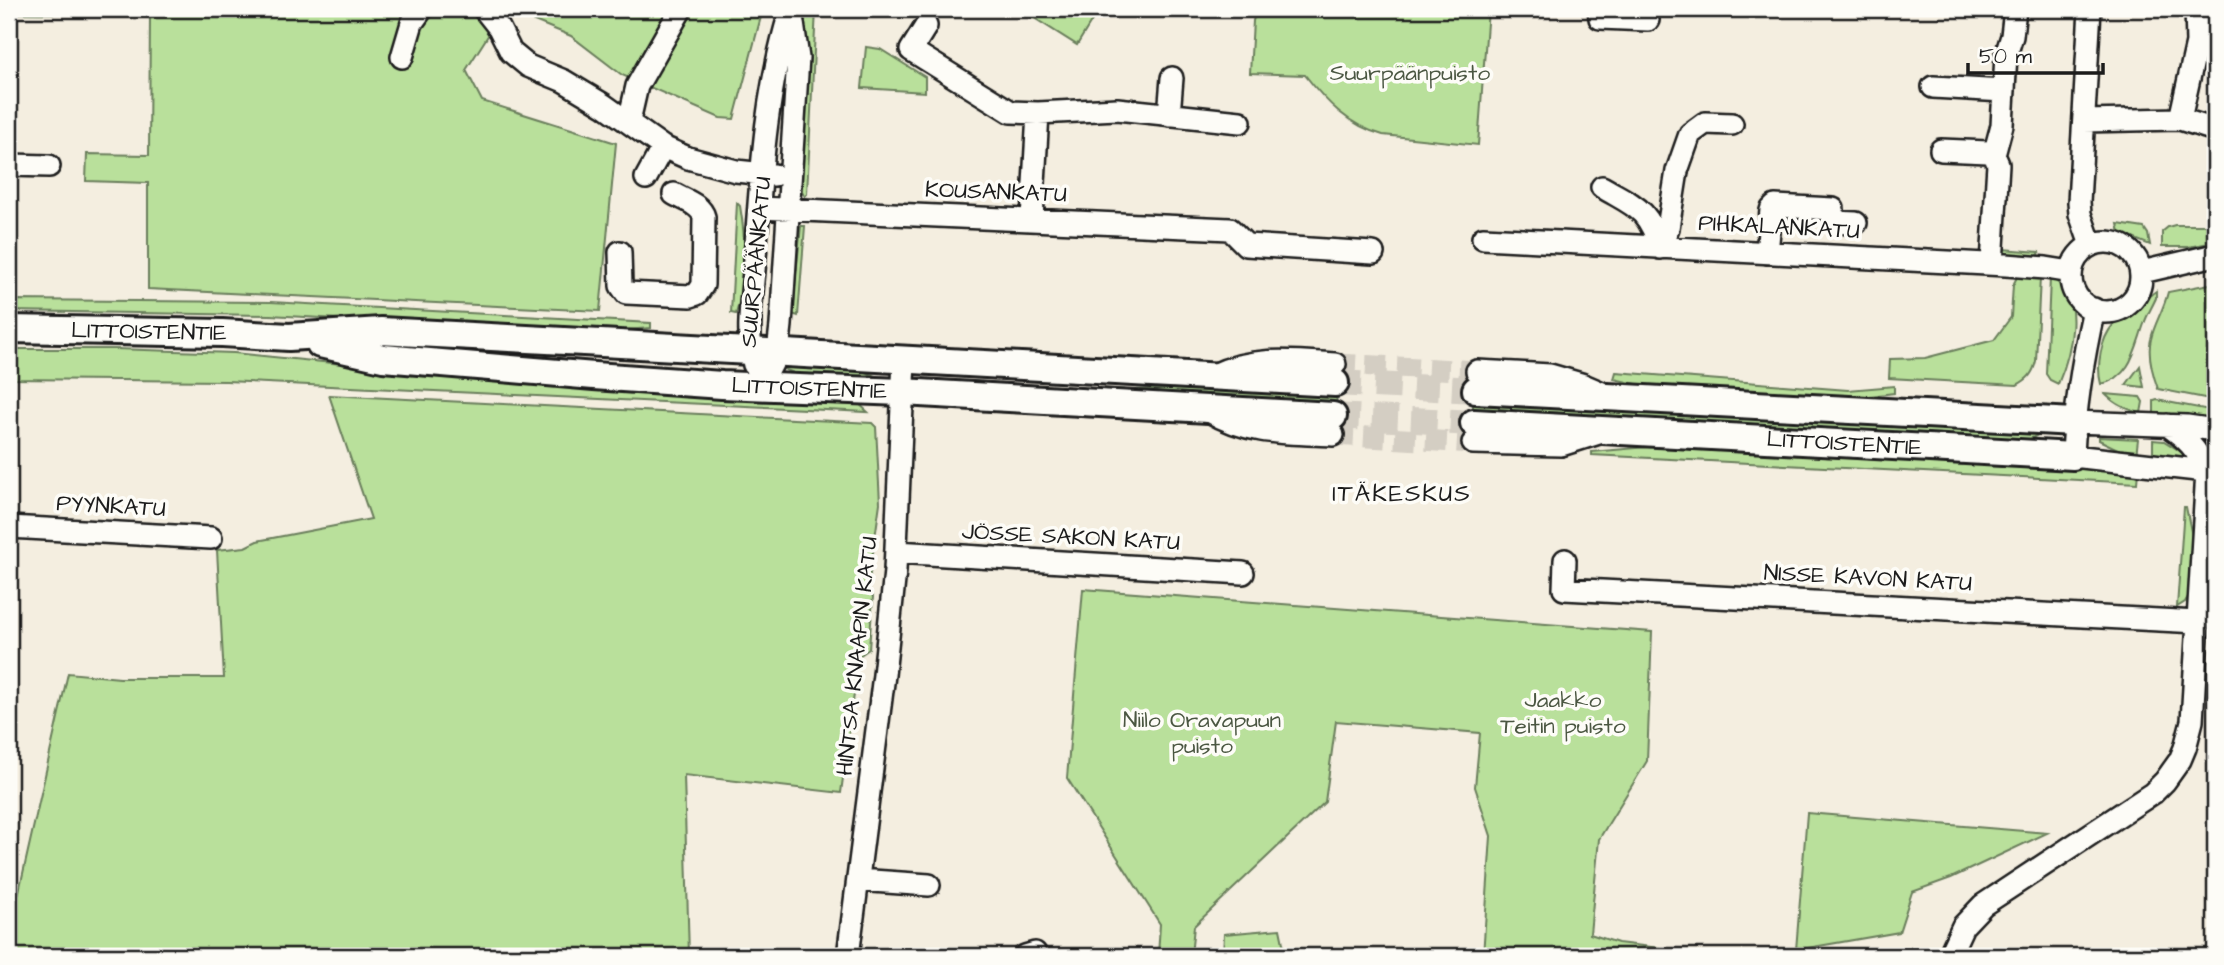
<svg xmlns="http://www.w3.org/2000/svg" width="2224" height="965" font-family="'Architects Daughter',sans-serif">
	<rect width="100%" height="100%" fill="#f4eee0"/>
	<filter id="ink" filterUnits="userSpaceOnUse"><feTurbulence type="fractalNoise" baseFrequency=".0143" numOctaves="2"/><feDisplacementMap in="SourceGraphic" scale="14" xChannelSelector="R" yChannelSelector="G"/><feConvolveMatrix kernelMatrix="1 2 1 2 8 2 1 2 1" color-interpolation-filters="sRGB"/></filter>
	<g filter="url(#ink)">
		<path fill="#b9e09b" stroke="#6a7e5c" stroke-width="2" d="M9,9H763L734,119L720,118L622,75L571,36L505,9L466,70L482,101L616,143L600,311L148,289V183L86,181L87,154L149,155L150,14L9,13Z
			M805,9H816L807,194L805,196L799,189L796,176Z
			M1020,9H1099L1077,45Z
			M1256,9H1488L1478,145L1383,135C1349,126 1326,102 1305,75L1250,73L1253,21Z
			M866,47L880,49L925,77V92L862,88Z
			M737,203L740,206C746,241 747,280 736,314L731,313Z
			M2118,224L2144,228L2148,234L2150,245L2120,233Z
			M2175,225H2215V242L2188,247H2162V232L2168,227Z
			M801,226H805L798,316L792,314Z
			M2002,249L2039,252L2040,259L2003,258Z
			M2018,275L2040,277L2036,361C2033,374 2028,379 2017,385L1889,378L1890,359L1925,358L1994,340L2011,317L2013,285Z
			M2050,278C2087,294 2070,356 2058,384L2050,380L2046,374Z
			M2215,283V400L2158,389C2153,375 2147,354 2151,339C2154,324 2164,309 2168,292Z
			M2156,291V298C2152,307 2147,315 2144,324C2135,349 2131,378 2101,384C2096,366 2101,339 2113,325C2119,318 2129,316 2136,309C2143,303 2148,296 2156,291Z
			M9,300L271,302L651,323V328L585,333L270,315L9,311Z
			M9,349H115L234,353L561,386L858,403L868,412L226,381L9,379Z
			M781,364L847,367L863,371L884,380L799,375L781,368Z
			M2140,366L2144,387L2126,385Z
			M1616,372L1848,390L1894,386V393L1846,399L1703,392L1641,385L1614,379Z
			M940,380L1127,390L1220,388L1337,394L1336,405L935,382Z
			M2105,394L2140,397L2143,402L2141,413C2126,409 2116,405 2105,394Z
			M329,395L872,423L876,427L880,503L868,587L873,597L869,649L859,656L841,793L684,775L689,956H9V908L15,909L68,673L120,678H224L217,550L245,547L257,541L371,519Z
			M2157,400L2215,411V425L2154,414V401Z
			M1473,401L2044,432L2024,442L1473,413Z
			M2099,437L2138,439L2136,456L2130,455L2099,440Z
			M2153,440L2164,441L2188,456V459L2153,457Z
			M1670,445L2138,472L2137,483L1592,455V452Z
			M2184,507H2186L2193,541L2189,595L2185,602L2177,607Z
			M1083,589L1652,632L1647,761L1599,839L1590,934L1618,943L1659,948L1648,956H1483L1491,836L1475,787L1480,733L1336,721L1325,802L1194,926L1191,956H1158L1160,924L1067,778Z
			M1807,813L2047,833L1951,878L1912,892L1899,932L1796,950Z
			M1280,929L1284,948L1316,951L1317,956H1223L1224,934Z"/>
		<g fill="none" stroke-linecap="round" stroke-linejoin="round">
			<path stroke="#d4cec3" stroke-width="21" stroke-dasharray="21 10" stroke-linecap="butt" d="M1335,364L1477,371
				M1333,435L1473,443"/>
			<path stroke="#d4cec3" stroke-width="26" stroke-dasharray="26 13" stroke-linecap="butt" d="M1335,383L1476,390
				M1333,416L1474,423"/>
			<g stroke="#1c1c1c" stroke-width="26">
				<path id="minor" d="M484,9L499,28L511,52L528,66L564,81L604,105L663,147L688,158L736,171L774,175
					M1599,9L1600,18L1648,20
					M2090,9L2079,202L2080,214L2091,245
					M926,26L911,50L1011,112L1038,113L1117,109L1240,122
					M402,57L412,23L422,9
					M1933,87L2004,91
					M1169,115L1172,78
					M2180,119L2215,130
					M629,121L637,86L681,9
					M2084,121L2180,119L2197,43L2196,9
					M1941,150L1988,152L1994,155L1998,164L1992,264
					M1994,155L2002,125L2006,55L2012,36L2015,9
					M9,165L49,166
					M646,178L663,147
					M1602,187C1636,207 1648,208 1660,248L1668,228L1677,171L1690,134L1705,123L1732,124
					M759,208L1230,229L1246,245L1373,253
					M1032,219L1038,113
					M1483,238L2006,265L2046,268L2071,272
					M2071 277a35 35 0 1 1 70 0a35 35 0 1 1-70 0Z
					M620,252L621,286L626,293L691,296L697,294L703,285L704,217C701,205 685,200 674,194
					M1767,253L1771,210L1775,206L1833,209V222L1856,223
					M2142,272L2215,255
					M2094,309C2083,358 2075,406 2073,456L2215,472
					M754,365C745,332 753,292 755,258C761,177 765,95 789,16
					M1477,371L1550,375L1581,384L1602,393
					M1214,375C1253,356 1293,361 1335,364
					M760,387L778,352L781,325L798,58L791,9
					M1209,411C1249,435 1288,433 1333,435
					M2074,422L2187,426L2215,430
					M1473,443L1561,445L1602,432
					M9,527L211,538
					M896,552L1243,573
					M1565,560L1564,589L2198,622
					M858,880L929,885
					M848,956L884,675L895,571L904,359
					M1025,956L1035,953
					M1949,956L1963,926L1983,905L2153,793L2165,781L2180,760L2185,748L2192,721L2207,471C2196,448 2187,439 2167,425"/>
			</g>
			<g stroke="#1c1c1c" stroke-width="32">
				<g id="major">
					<path id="s1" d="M9,329L222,333L289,337L381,331L1335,383"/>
					<path id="s2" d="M320,344L383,358L594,376L722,385L902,392L1333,416"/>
					<path d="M1476,390L2074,422"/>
					<path id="s3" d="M1474,423L2073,456"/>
				</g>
			</g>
			<use href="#minor" stroke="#fdfcf7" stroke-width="21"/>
			<use href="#major" stroke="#fdfcf7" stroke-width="26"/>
		</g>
	</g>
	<g text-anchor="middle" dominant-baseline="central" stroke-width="7" stroke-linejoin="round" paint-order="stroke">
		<g font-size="23" fill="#4b5742" stroke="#fdfcf7">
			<text x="1410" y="73">Suurpäänpuisto</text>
			<text x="1563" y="700">Jaakko<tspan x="1563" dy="26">Teitin puisto</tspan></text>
			<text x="1202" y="720">Niilo Oravapuun<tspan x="1202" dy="26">puisto</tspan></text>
		</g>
		<g font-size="23" fill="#1c1c1c" stroke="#fdfcf7">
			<text transform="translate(996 192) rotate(2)">KOUSANKATU</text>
			<text transform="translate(1779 227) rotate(3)">PIHKALANKATU</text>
			<text transform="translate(756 262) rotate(-85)">SUURPÄÄNKATU</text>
			<text stroke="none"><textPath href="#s1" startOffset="140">LITTOISTENTIE</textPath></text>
			<text stroke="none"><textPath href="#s2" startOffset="492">LITTOISTENTIE</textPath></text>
			<text stroke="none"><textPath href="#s3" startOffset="371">LITTOISTENTIE</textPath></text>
			<text transform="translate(111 506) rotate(3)">PYYNKATU</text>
			<text transform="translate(1071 537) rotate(3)">JÖSSE SAKON KATU</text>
			<text transform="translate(1868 578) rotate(3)">NISSE KAVON KATU</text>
			<text transform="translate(857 656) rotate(-84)">HINTSA KNAAPIN KATU</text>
		</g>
		<g font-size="24" letter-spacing="2" fill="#1c1c1c" stroke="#fdfcf7">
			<text x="1402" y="494">ITÄKESKUS</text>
		</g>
	</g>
	<rect width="2224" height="965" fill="none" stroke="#fdfcf7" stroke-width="35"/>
	<rect x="18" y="18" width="2189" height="930" fill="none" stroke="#1c1c1c" stroke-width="2.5" filter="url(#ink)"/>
	<path d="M1968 63v10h135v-10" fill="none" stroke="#1c1c1c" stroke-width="3.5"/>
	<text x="1979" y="63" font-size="21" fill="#1c1c1c" stroke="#fdfcf7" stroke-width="5" paint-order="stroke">50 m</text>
</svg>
